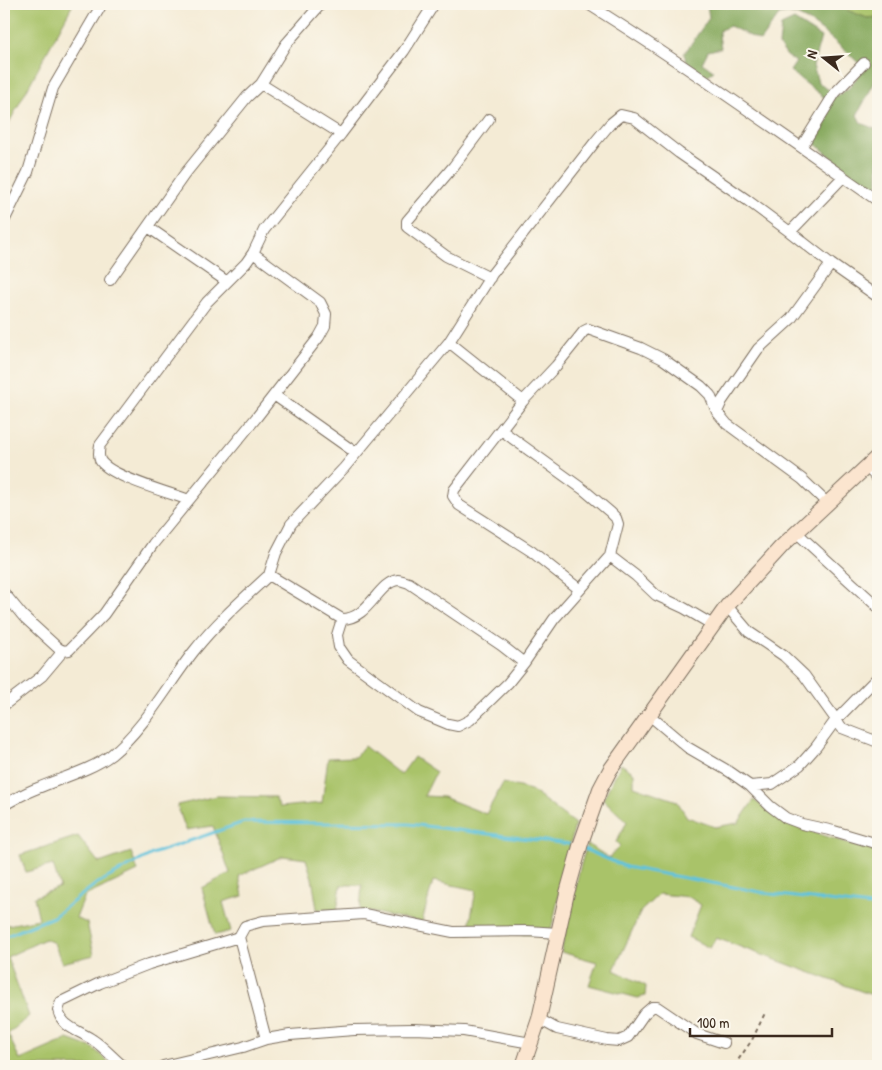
<svg xmlns="http://www.w3.org/2000/svg" width="882" height="1070" font-family="'Patrick Hand',sans-serif">
	<rect width="100%" height="100%" fill="#fbf7ec"/>
	<filter id="ink" filterUnits="userSpaceOnUse"><feTurbulence type="fractalNoise" baseFrequency=".02" numOctaves="2"/><feDisplacementMap in="SourceGraphic" scale="10" xChannelSelector="R" yChannelSelector="G"/><feConvolveMatrix kernelMatrix="1 2 1 2 8 2 1 2 1" color-interpolation-filters="sRGB"/></filter>
	<filter id="wash" filterUnits="userSpaceOnUse"><feTurbulence type="fractalNoise" baseFrequency=".0096" numOctaves="4" result="noise"/><feDisplacementMap in="SourceGraphic" scale="20" xChannelSelector="R" yChannelSelector="G"/><feGaussianBlur stdDeviation="1.12" result="paint"/><feColorMatrix in="noise" values="0 0 0 0 0 0 0 0 0 0 0 0 0 0 0 0 0 1.4 0 .05"/><feComposite in="paint" operator="in"/></filter>
	<g filter="url(#wash)">
		<rect width="100%" height="100%" fill="#f4ebd5"/>
		<path fill="#a9c369" stroke="#727644" d="M10,4H73L4,132V35Z
			M831,4H878V17L867,18Z
			M364,746L401,775L414,757L436,772L424,796L443,797L486,814L503,783L531,790L575,824L550,935L468,933L476,890L433,881L422,922L360,910L362,885H341L337,911L317,909L312,878L306,859L283,856L239,876L243,896L223,902L231,931L215,935L202,888L230,873L213,826L186,830L177,805L217,796L275,797L280,807L322,803L328,758L355,757Z
			M621,764L634,773V786L677,801L687,817L715,827L738,823L754,800L785,823L853,845L878,850V993L869,994L716,938L710,948L688,937L701,905L689,897L659,894L641,911L614,970L646,986L645,996L638,998L589,985L597,962L561,952L580,868L587,844L609,858L620,846L616,842L627,822L603,799Z
			M78,836L99,863L131,852L138,871L85,896L76,918L87,923L94,955L62,963L54,943L45,939L7,957L29,1016L8,1034L20,1060L68,1039L93,1048L113,1066H4V924L8,925L39,919L34,897L60,887L53,865L26,872L20,855Z"/>
		<path fill="#86a95d" stroke="#606a3e" d="M707,4H831L867,18L878,17V76L857,115L861,123L875,129L878,127V193L850,173L811,140L830,102L790,71L796,62L787,56L779,45L781,26L794,20L821,37L813,66L818,82L837,96L849,88L864,68C850,55 809,15 791,14C788,13 783,14 779,15L760,41L730,26L720,30L719,35L721,48L708,51L702,63L714,71L707,76L687,63L684,54L709,18Z"/>
		<g fill="none" stroke-linecap="round" stroke-linejoin="round">
			<path stroke="#5fc3dd" stroke-width="3" d="M584,849L626,867L771,894L878,907
				M4,937L53,917L96,884L152,854L244,822L409,824L569,844"/>
		</g>
	</g>
	<g filter="url(#ink)">
		<g fill="none" stroke-linecap="round" stroke-linejoin="round">
			<g stroke="#7c6e5e" stroke-width="12">
				<path id="street" d="M588,4C687,66 782,134 878,201
					M261,84L341,134
					M489,119L453,167L407,221V227L446,256L490,278
					M802,146L835,93L864,63
					M4,221L28,172L53,88L102,4
					M148,227L226,281
					M790,232L831,264L878,297
					M110,280L184,175L247,97L261,84L286,44L321,4
					M449,342L492,274L595,142L610,124L621,115L634,118L679,153L747,200L790,232L843,177
					M274,395L356,453
					M523,401L449,342L344,468L291,524L276,553L269,575L342,619C369,619 378,582 398,580C401,580 406,582 409,583L501,645L524,663
					M717,412L722,401L758,349L791,319L831,264
					M867,467L878,479
					M189,500C170,493 108,476 100,460C98,455 99,450 100,445L207,302L246,263L253,253L264,230L341,134L404,51L434,4
					M796,532L878,607
					M610,556L636,576L656,595L684,608L713,625
					M579,589L531,551L459,505L453,496L454,490L523,401L556,366L584,331L588,329L641,348L663,359L701,386L710,395L717,412L727,424L802,479L827,503
					M4,593L23,616L58,648L63,651L69,650L104,614L153,544L256,418L319,337L325,326L326,314L320,302L253,253
					M727,606L749,632L784,656L804,675L842,728L878,742
					M342,619L337,635L339,647L348,660L419,712L448,724L458,726L470,720L508,683L524,663L554,619L610,556L618,524L616,518L610,512L584,490L501,430
					M4,705L42,676L63,651
					M648,714L687,747L730,772L750,786L770,806L786,818L802,824L834,831L878,844
					M750,786L772,784L800,765L816,747L835,721L878,677
					M4,805C15,799 26,792 38,788C61,778 91,770 111,755C144,729 168,684 194,651C216,623 243,599 269,575
					M539,1019L557,1029L607,1040L619,1041L628,1037L644,1014L652,1007H657L697,1034L724,1043
					M266,1039L239,937L245,926L263,921L364,914L453,932L528,931L558,933
					M123,1066C113,1058 104,1047 93,1040C79,1030 62,1028 58,1010L61,1002L100,983L149,964L239,937
					M163,1066L243,1047L266,1039L290,1035L354,1030L413,1029L464,1031L531,1043"/>
			</g>
			<g stroke="#7c6e5e" stroke-width="16">
				<path id="secondary" d="M523,1066L539,1019L567,893L581,843L600,789L610,770L727,606L782,546L878,456"/>
			</g>
			<path stroke="#7c6e5e" stroke-width="2" stroke-dasharray="4 4" stroke-linecap="butt" d="M734,1066L752,1040L765,1013"/>
			<use href="#street" stroke="#fff" stroke-width="10"/>
			<use href="#secondary" stroke="#fbe5cf" stroke-width="14"/>
		</g>
	</g>
	<rect width="882" height="1070" fill="none" stroke="#fbf7ec" stroke-width="20"/>
	<g transform="translate(824 58) rotate(287)" stroke="#fbf7ec" stroke-width="4" paint-order="stroke">
	<path d="M0-4L9 19L0 12L-9 19Z" fill="#3b2a1e"/>
	<text y="-8" font-size="14" font-weight="bold" text-anchor="middle" fill="#3b2a1e">N</text>
	</g>
	<path d="M690 1028v8h142v-8" fill="none" stroke="#3b2a1e" stroke-width="2.5"/>
	<text x="697" y="1028" font-size="15" fill="#3b2a1e" stroke="#fbf7ec" stroke-width="4" paint-order="stroke">100 m</text>
</svg>
